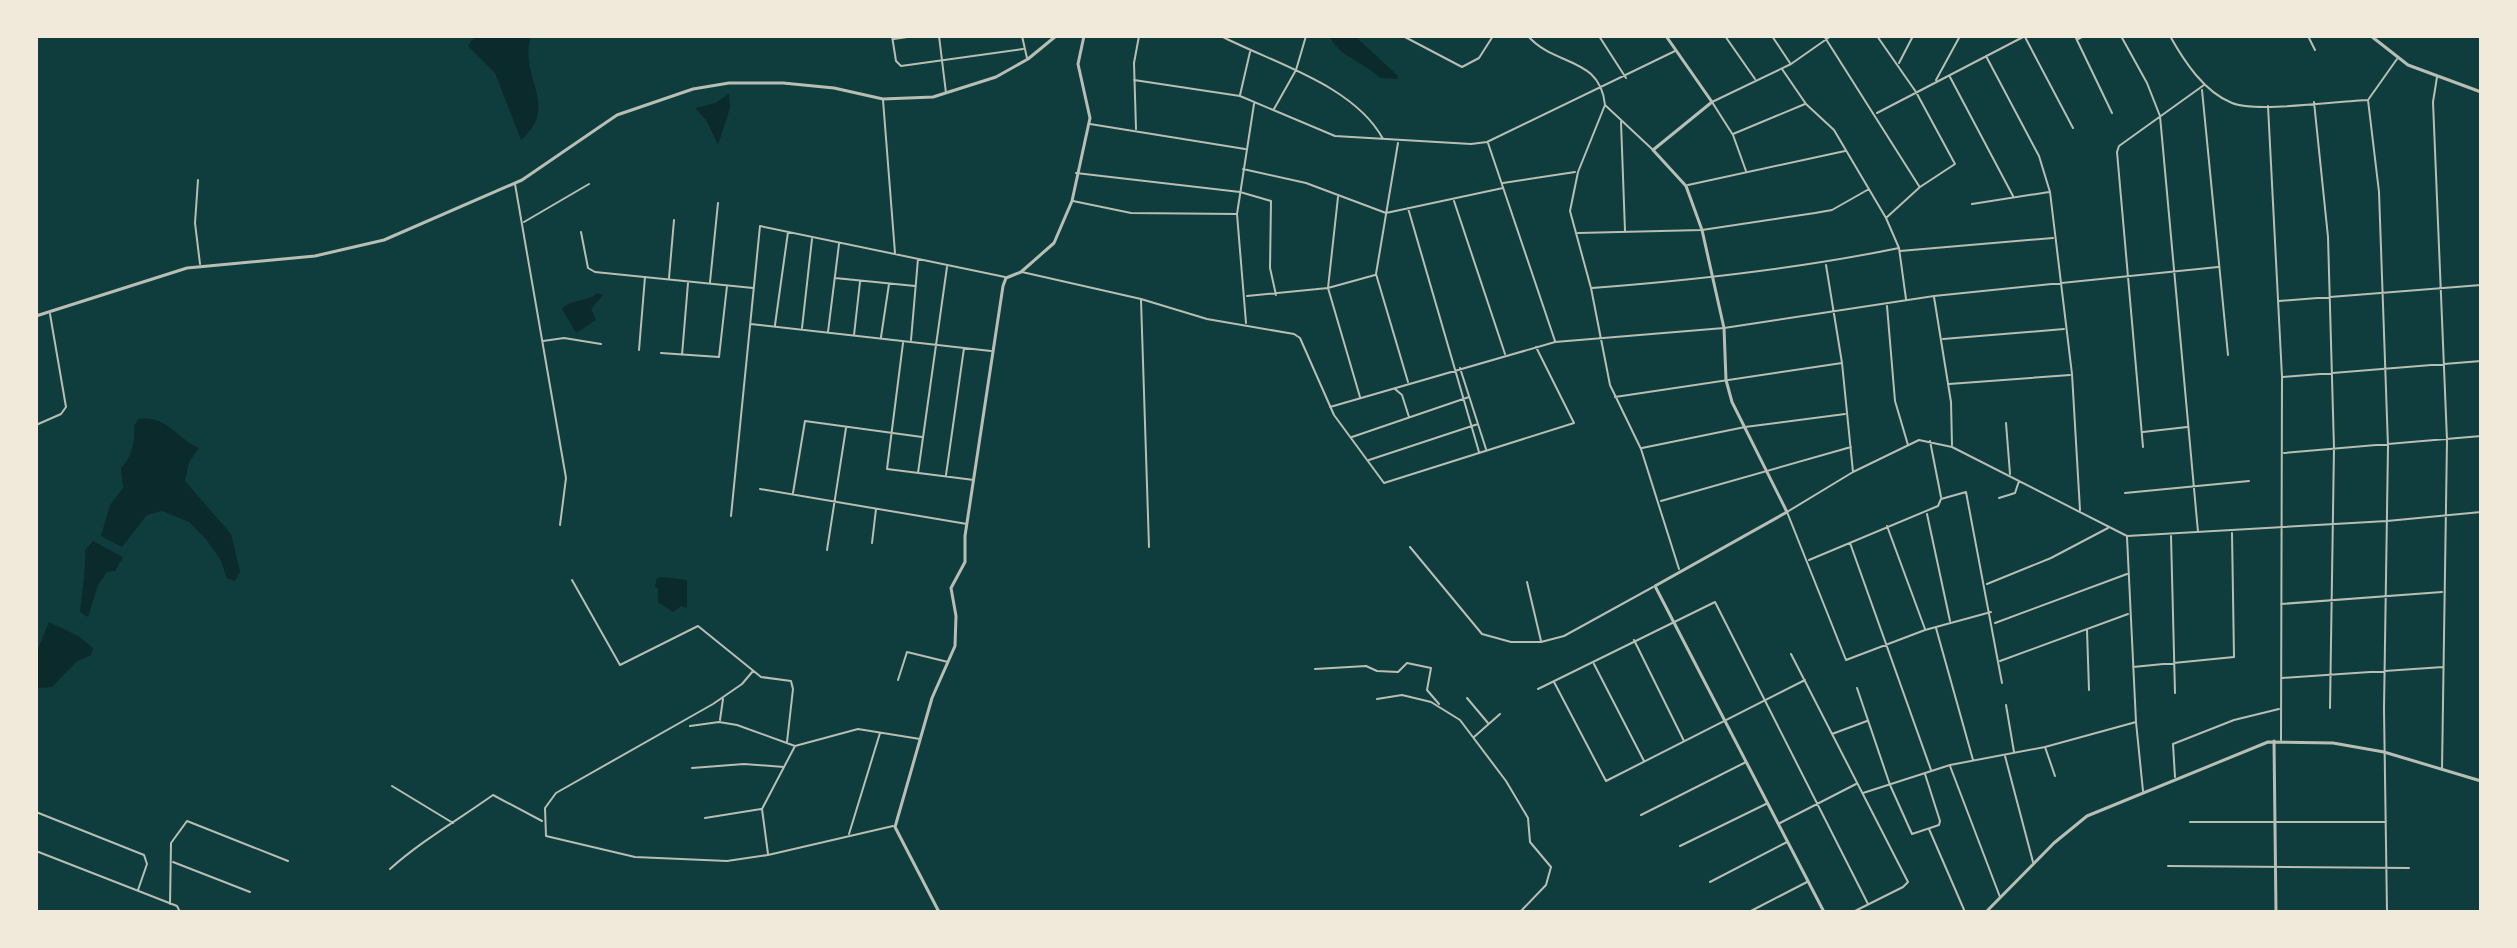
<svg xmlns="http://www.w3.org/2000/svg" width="2517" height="948" font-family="Arial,sans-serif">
	<rect width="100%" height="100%" fill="#0f3d3e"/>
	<path fill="#0a2a2b" d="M475,36H531C518,79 561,104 521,140L495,73L468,46Z
		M1330,36H1355L1398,76L1397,79L1380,78C1366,63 1336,55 1330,36Z
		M729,94L730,108L718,145L706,120L695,108L715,103Z
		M598,293L603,295L591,309L596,320L576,333L562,309C570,299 585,303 598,293Z
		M139,419C167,415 177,439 199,448L189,462L185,481L231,534L240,571L235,581L227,578L220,559L205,538L189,522L162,511L147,515L122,547L101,536L110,505L123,488L121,468C131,459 136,440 134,425Z
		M93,541L123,557L115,571L107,572L98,585L88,617L80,612C82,591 86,571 85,550Z
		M662,577L687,580V608L681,606L673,612L658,602V589L655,586L657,578Z
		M49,622L78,636L93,648L91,655L76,662L52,687L36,688V653Z"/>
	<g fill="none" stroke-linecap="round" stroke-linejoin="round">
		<path stroke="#b8beb3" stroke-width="2" d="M892,36L896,61L901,66L1023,49
			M939,36L946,93
			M1022,36L1027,58
			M1221,36C1273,63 1354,85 1383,139
			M1403,36L1462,67L1479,58L1493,36
			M1528,36C1555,67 1600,56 1605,105L1652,149
			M1599,36L1626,78
			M1725,36L1755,79
			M1772,36L1790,63
			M1824,36L1919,186
			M1877,36L1916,92L1955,164L1920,187L1886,218
			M2075,36L2112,113
			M2121,36L2147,83L2160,116L2198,532
			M2170,36C2184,61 2204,92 2232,103C2257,113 2338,101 2368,100
			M2308,36L2315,50
			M2025,37L2073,128
			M894,39L914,36
			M2078,39L2084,36
			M1986,56L2039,156L2050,192L2072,374L2080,510
			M1899,63L1913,36
			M1782,69L1806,104L1834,130L1886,218L1899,248L1906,299
			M1950,77L2013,196
			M2437,77L2433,102L2447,440L2442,769
			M1134,80L1240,96L1335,136L1471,144L1487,142L1675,51
			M1936,80L1960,36
			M2202,90L2228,355
			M1240,95L1250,52
			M883,100L895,253
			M2368,100L2379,192L2388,446L2384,709L2387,912
			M2368,100L2397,59
			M2314,102L2328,237L2334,448L2330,708
			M1605,105L1578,172L1570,211L1591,288L1610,385L1641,449L1679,569
			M2268,106L2282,377L2281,740
			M1274,109L1296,70L1306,36
			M1877,113L2025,36
			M1621,122L1625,231
			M1090,124L1245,149
			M1136,129L1134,63L1139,36
			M1733,134L1805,104
			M1398,143L1376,274L1408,382
			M1488,143L1555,341
			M1243,169L1306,183L1386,213L1503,188
			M1746,171L1733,135L1712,102L1791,64L1831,36
			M1076,173L1240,192L1271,201L1270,268L1276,295
			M198,180L195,223L200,264
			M1503,183L1575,172
			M515,184L566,478L560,525
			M1688,185L1845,151
			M1338,197L1328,288L1360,397
			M1073,201L1131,213L1237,214
			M1454,201L1505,354
			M1972,204L2049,192
			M1408,208L1479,452
			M524,222L589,184
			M581,232L588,268L595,272L753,288
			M1578,233L1702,230L1815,213L1832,210L1869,189
			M1900,251L2053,238
			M1826,265L1842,363L1853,472
			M1022,272L1141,299L1207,319L1294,334L1300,338L1334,415L1384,483L1574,423L1536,347
			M669,278L674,220
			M835,278L915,286
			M710,282L718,203
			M1592,288C1696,280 1797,269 1899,248
			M1247,296L1328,288L1375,275
			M1934,297L1951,402L1952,445
			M1141,300L1149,547
			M2279,301L2481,285
			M1887,306L1895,401L1908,445
			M1246,323L1237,214L1254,104
			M751,324L991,351
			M775,325L788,232
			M802,328L812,239
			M828,332L839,244
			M854,335L860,282
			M881,337L889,284
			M1943,339L2064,329
			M911,340L918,259
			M543,341L564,338L601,344
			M903,343L887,469L974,480
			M639,350L645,277
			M661,353L719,357L727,286
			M682,355L688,283
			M1460,368L1486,449
			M2283,377L2481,361
			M1949,384L2070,375
			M1395,389L1402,395L1409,417
			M1615,397L1842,363
			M1330,407L1555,342L1724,328L1934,296L2218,267
			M2006,423L2010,474
			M36,425L61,414L66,407L50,314
			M2143,432L2187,427
			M1352,437L1469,397
			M1930,441L1941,497
			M2143,447L2117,152L2119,146L2204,85
			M1642,448L1745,427L1845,414
			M2284,453L2481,436
			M1369,460L1478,424
			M918,473L947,267
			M946,475L964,348
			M760,489L967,524
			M793,493L805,421L922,437
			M2125,493L2249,481
			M1999,498L2015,493L2019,481
			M1941,499L1966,492L2002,683
			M1661,501L1851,447
			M1927,514L1950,621
			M731,516L760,226L1005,277
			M1887,526L1925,629
			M2171,536L2175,693
			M2127,537L2136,722L2143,791
			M872,543L876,509
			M1850,543L1931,770
			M1410,547L1482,634L1511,642H1541L1564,636L1653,587
			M827,550L846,428
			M1809,560L1938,506L1941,499
			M572,580L620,665L698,626L761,677L791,681L793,689L787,742
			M1527,582L1541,641
			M1987,584L2051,558L2108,528
			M2281,604L2442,592
			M1991,612L1925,630L1846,660L1787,512L1853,472L1919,440L1952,447L2127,536L2387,521L2481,512
			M1995,623L2127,574
			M1936,628L1973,760
			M2087,630L2089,690
			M1634,640L1684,741
			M1791,654L1908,882L1903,887L1853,912
			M2000,661L2128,614
			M1594,664L1644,761
			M2133,667L2234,657L2232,533
			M1315,669L1366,666L1377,671L1398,672L1407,663L1431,668L1427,690L1439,704
			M753,671L742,684L713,704L556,793L545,808L546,836L635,857L727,861L768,855L893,826
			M2282,678L2443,667
			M898,680L907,652L948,662
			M1554,682L1606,781L1805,680
			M1857,688L1890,785L1912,834L1939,825L1940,821L1925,774
			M1538,689L1715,602L1868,904
			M1467,698L1488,723
			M1377,699L1402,695L1431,702L1460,720L1506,781L1528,818L1530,842L1551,867L1546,885L1520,912
			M2006,705L2014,752
			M720,720L723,699
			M690,726L719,722L737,725L795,746L858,729L920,739
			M1832,734L1867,721
			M1474,737L1500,714
			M2045,747L2055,776
			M2005,756L2033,862
			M1950,766L2000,897
			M692,768L744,764L784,767
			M2175,777L2173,744L2234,720L2279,709
			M392,786L453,823
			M1863,793L1950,765L2045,747L2136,722
			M36,812L144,855L147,864L138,890
			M1641,815L1746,762
			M705,818L761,809
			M2190,822H2386
			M1780,823L1856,784
			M1929,829L1965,912
			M849,834L880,733
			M1680,846L1768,803
			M36,851L177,906L180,912
			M768,854L762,809L795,746
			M173,862L250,892
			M2168,866L2409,868
			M390,869C421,841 458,820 493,795L542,821
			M1710,882L1787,842
			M170,904L171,843L187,821L288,861
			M1749,912L1807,882"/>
		<path stroke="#b8beb3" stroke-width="3" d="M1666,36L1712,102L1653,150L1686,186L1702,230L1724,328L1726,380L1732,402L1787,512L1655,586L1824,912
			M2371,36L2408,65L2481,92
			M36,316L187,268L315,256L384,240L522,180L617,115L693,89L729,83H783L834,88L883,99L933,97L996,77L1028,59L1056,36
			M2274,741L2276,912
			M939,912L895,827L932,698L955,646L956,616L951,588L965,562V536L1003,286L1006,278L1021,272L1054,243L1072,201L1090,118L1078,64L1084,36
			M1986,912L2054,843L2087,816L2268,742L2333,743L2384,752L2481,781"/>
	</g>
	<rect width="2517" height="948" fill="none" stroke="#f1e9da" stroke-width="76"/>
</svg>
